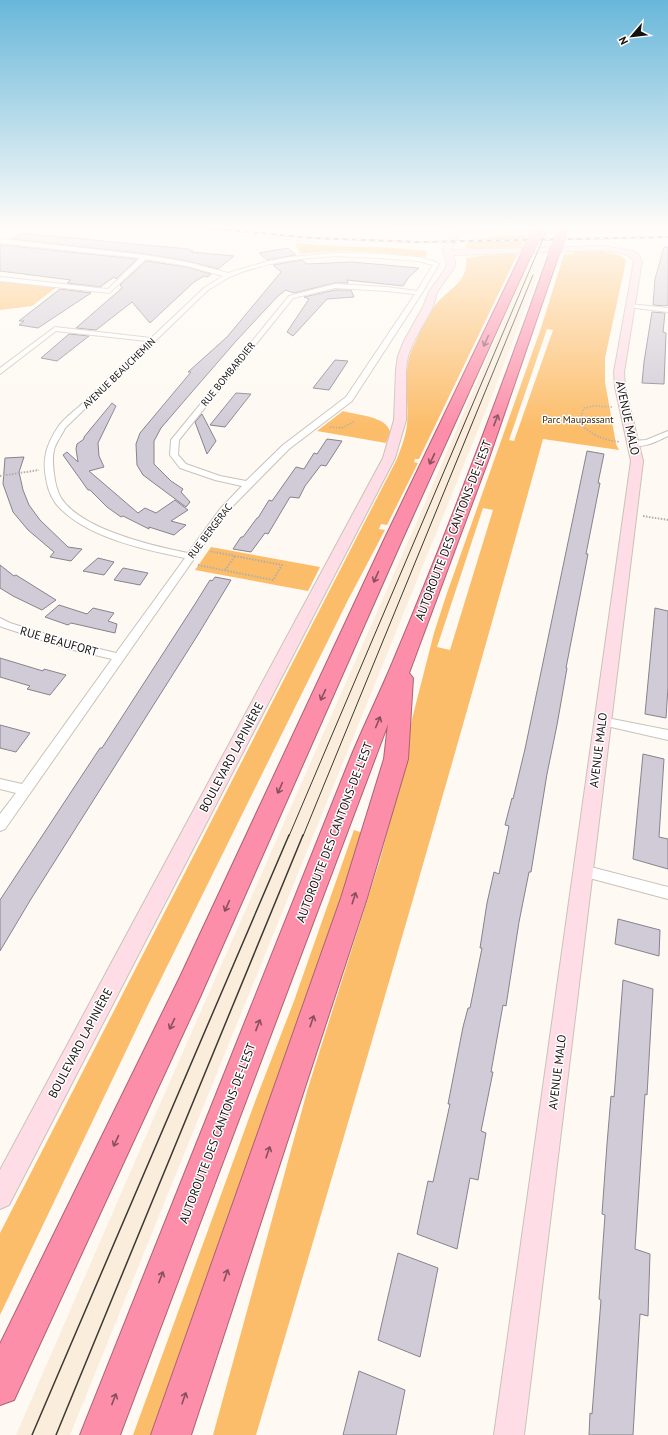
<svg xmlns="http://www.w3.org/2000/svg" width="668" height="1435" font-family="'PT Sans',sans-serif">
	<rect width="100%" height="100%" fill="#fef9f2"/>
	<path fill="#fbeddc" d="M544,227H556L495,388L70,1435H16L149,1129L415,526Z"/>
	<path fill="#fcbd6a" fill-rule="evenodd" d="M527,235L525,239L469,240L476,236V239L490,238L489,236Z
		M524,241L521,248C510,248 472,254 465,246L468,242Z
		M297,243C340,248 384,245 427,251L426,257C384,253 343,248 301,254L295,244Z
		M600,251L619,255L625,259L626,261L605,358V382L616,444L619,450L543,439C451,773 354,1104 256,1435H213L308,1088L380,860L395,803L412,719L434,633L446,596L541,328L564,254H573V252ZM547,329L553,330L514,441L509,440ZM483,508L493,510L450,650L437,647Z
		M518,253L419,459H415L414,462L418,463L387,525L381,524L379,529L385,530L348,600L147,1007L0,1315V1233L397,459C401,448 406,436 407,424C409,399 402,370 413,347C419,334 426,319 434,307C446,289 469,284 466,258L497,254Z
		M0,279L58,286L32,306L0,310Z
		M343,411C356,415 387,416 390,432L386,443L317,431Z
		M211,547L320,567L308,591L195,570Z
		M354,830L363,833L347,885L152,1435H133L256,1099L294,1001Z"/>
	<path fill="#d0cbd6" stroke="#87838d" d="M20,233L188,249L193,251L191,252L234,256L218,269L187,261L145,254L11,239Z
		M0,245H1L137,259L116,279L114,277L100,287L67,283L71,280L0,271Z
		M664,247H668V305L665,306L653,305L655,279Z
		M288,248L296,255L267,260L259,253Z
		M302,260L307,264L352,262L419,268L409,277L403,286L347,280L348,283H335L294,293L286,290L278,296L237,340L185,400L161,428L154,441V464L171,481L183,489L181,492L190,502L186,507L143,475L137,465L136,444L140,433L191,372H188L227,337L281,272L273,265Z
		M146,261L187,267L211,274L208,277L204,276L194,282L150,323L132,302L96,330L76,328L122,288L120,285Z
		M60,289L91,293L38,328L19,325L24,321H19Z
		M335,290H351L354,297L327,299L293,336L287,332L309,299L304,297Z
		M652,312L665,313L663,332L666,333L664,384L642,383L644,362Z
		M69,334L89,336L57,361L41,358Z
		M335,360L348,361L329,390L313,388Z
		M236,393L251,394L225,427L210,425Z
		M112,403L116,406L98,443L99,456L104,467L89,471L138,513L145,508L156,513L175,500L188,510L171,521L186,525L174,535L149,527V529L123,516L121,517L107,507L90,490H88L63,455L67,452L78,462L76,449L77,444L84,439V437Z
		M202,414L216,441L207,454L195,422Z
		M327,439L342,441L326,466L321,465L305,486L299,498L290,497L268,534L265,533L251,552L233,549L241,537H243L257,518H258L269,500L272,501L296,467L304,469L314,453L317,454Z
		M587,451L604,454L598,483H600L586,554H588L584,575L566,668H567L557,725L547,774L531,872H529L519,922L506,1006L503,1005L491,1072H493L481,1131L486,1133L478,1180L470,1178L457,1249L417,1234L428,1181L433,1182L450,1104H448L463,1027L468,1008H470L482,948H480L487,903L494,872L499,874L509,826L505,825L512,798L513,799L525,749Z
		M24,457L19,472L23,490L29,505L40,520L68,547L82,549L71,561L50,557L54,552L28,530L13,512L3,484L5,458Z
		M98,558L114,562L104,575L83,571Z
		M0,565L14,576L16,575L56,600L42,610L13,596L0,588Z
		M123,568L148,573L140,585L114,580Z
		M215,577L231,580L199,633L31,899L0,951V900L100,748H102L195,604L210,580L212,581Z
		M59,605L87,614L93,608L114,613L108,621L117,624L115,633L71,623L68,625L45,617Z
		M655,608L668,611V687L666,718L645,714Z
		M0,658L43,671L44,669L66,675L50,695L27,689L30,686L0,677Z
		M0,725L30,733L16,752L0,748Z
		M643,754L664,759L659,837L668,839V869L633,859Z
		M618,919L660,930L659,956L615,944Z
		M623,980L653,989L647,1095L645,1094L635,1249L650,1254L648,1316L640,1314L633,1435H589L590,1413L592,1414L601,1300L599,1299L605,1215L602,1214L607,1144L611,1096L614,1097Z
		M398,1253L438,1268L420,1357L378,1340Z
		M359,1371L405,1390L396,1435H343Z"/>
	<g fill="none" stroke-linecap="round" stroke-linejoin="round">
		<g stroke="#cac2b8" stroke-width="4">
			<path id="lane" d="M367,227L457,231"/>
		</g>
		<g stroke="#cac2b8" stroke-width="2">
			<path id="street" d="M0,239L145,255L187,262L228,273L269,261L291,257L336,253L380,254L418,257L434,261L439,264L422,293L352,401L289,449L226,513L5,829L0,831V814L16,793L0,789V779L22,784L112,659L69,649L2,627L0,626V618L10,623L75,643L116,653L185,558C146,550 94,539 64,512C54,504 48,492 46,478C42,458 47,444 58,427C64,418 76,410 84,402C105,382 126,361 147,341L56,331L0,374V368L55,327L151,338L204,288L223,276L187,266L146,259L109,293L0,281V277L108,289L140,258L0,243ZM336,256L380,258L418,261L433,265L417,291L387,287L335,284L289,296L171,440L170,455L180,468L215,480L242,486L220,509L188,553C153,546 82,530 61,498C57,491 55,482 54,474C53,466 52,458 54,450C56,442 62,435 65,428L208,290C216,286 224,279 232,276C265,262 301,258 336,256ZM335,288L387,291L415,294L346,397L283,445L246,481L220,476L186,464L178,455L179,440L293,298Z
				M630,304L668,308V312L628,307V305Z
				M668,431V436C658,441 639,451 629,443L633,441L646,440Z
				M602,717L668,730V740L598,724L596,721L598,718Z
				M583,865L668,887V899L578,875L576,871L578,867Z"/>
		</g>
		<g stroke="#cac2b8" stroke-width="2">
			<path id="secondary" d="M456,227H464L463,229L485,230L668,227V231L460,233L451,250L604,246L632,251L638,254L642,261L624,372L625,387L643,461L524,1435H494L631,461L615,387L614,372L634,261C629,252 613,252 604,250L453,255L455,263L454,268L437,292L433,307L414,341L408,356L406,370V420L395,458L9,1205L0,1209V1170L383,458L394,420L396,370L398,356L404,341L423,307L429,292L446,268L447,263L443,250Z"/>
		</g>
		<g stroke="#ab6273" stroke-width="2">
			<path id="highway" d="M554,251L559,254L489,458L409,673L413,678L408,759L367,898L191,1435H151L341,898L384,759L388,724L120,1435H80L350,759C364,725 380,693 394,659C450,526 501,390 549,254Z
				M526,252L531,255L402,540L200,997L14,1400L0,1405V1344L180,977L384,540L521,255Z"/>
		</g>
		<path stroke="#b2aea8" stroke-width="1" stroke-dasharray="1 1" stroke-linecap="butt" d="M159,227L313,242L318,247
			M656,254H660"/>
		<path stroke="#b2aea8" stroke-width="1.5" stroke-dasharray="1.5 1.5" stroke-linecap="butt" d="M612,407L594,406L584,408L579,422C590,435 604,440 620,442
			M330,427L342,428L355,421"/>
		<path stroke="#b2aea8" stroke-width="2" stroke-dasharray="1.5 1.5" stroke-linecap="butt" d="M0,476L39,470
			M643,516L668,520
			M198,565L273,580L282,565L209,551
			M225,570L235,556"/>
		<use href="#lane" stroke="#fff" stroke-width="3"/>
		<use href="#street" fill="#fff" fill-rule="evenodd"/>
		<use href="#secondary" fill="#fedde6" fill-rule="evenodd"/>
		<use href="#highway" fill="#fc8eaa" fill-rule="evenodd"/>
		<path stroke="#3c3935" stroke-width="1" d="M289,836L548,227
			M303,836L533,275"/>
		<path stroke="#3c3935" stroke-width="1.5" d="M32,1435L289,835
			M56,1435L303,835"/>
		<g stroke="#3c3935" stroke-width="2">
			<path id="rail" d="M195,227L312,238L419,242L668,237"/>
		</g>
		<use href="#rail" stroke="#fff" stroke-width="1.5" stroke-dasharray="4.5" stroke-linecap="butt"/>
		<g stroke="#ab6273" stroke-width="12" stroke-linecap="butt">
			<path id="highway-bridge" d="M554,254L564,227
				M526,255L539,227"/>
		</g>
		<use href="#highway-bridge" stroke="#fc8eaa" stroke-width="11"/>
	</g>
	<defs><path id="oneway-shaft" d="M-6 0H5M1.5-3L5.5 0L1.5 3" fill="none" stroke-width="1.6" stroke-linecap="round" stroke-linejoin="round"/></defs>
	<g stroke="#88505c">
		<use href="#oneway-shaft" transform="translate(486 341) rotate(114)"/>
		<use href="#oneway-shaft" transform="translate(496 420) rotate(-69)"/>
		<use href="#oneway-shaft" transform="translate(432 459) rotate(115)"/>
		<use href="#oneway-shaft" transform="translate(376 577) rotate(114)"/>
		<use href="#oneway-shaft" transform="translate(323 695) rotate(115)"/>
		<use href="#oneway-shaft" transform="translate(378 722) rotate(-67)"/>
		<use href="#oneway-shaft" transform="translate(280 788) rotate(114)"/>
		<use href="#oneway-shaft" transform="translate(354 898) rotate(-72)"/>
		<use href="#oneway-shaft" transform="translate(227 906) rotate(114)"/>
		<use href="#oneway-shaft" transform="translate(312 1021) rotate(-71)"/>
		<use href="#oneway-shaft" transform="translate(172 1024) rotate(115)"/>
		<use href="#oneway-shaft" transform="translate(258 1025) rotate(-69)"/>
		<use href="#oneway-shaft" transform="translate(116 1141) rotate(115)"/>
		<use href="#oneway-shaft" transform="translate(268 1152) rotate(-71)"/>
		<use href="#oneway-shaft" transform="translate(226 1275) rotate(-71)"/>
		<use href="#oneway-shaft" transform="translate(161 1277) rotate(-69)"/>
		<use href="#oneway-shaft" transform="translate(184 1398) rotate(-71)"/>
		<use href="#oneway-shaft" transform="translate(114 1399) rotate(-69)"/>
	</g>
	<linearGradient id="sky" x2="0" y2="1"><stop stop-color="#68b7da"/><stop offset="0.53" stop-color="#fffcf9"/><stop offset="1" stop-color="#fffcf9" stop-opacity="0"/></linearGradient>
	<rect width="668" height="428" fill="url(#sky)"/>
	<g text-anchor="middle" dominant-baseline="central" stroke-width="3" stroke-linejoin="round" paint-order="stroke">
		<g font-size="10" fill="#14110e" stroke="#fff">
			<text transform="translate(119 373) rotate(-44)">AVENUE BEAUCHEMIN</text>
			<text transform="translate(228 374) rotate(-51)">RUE BOMBARDIER</text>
			<text transform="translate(210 531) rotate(-53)">RUE BERGERAC</text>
		</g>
		<g font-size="10" fill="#3d2400" stroke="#fff">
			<text x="578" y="419">Parc Maupassant</text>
		</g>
		<g font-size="12" fill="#14110e" stroke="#fff">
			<text transform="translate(628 418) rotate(78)">AVENUE MALO</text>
			<text transform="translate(453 530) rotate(-69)">AUTOROUTE DES CANTONS-DE-L'EST</text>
			<text transform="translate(59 641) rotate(16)">RUE BEAUFORT</text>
			<text transform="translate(598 750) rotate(-83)">AVENUE MALO</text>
			<text transform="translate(231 757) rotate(-62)">BOULEVARD LAPINIÈRE</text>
			<text transform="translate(334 832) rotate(-69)">AUTOROUTE DES CANTONS-DE-L'EST</text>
			<text transform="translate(80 1043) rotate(-62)">BOULEVARD LAPINIÈRE</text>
			<text transform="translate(557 1072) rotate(-83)">AVENUE MALO</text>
			<text transform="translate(217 1133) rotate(-69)">AUTOROUTE DES CANTONS-DE-L'EST</text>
		</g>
	</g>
	<g transform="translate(632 36) rotate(242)" stroke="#ffffff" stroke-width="3" paint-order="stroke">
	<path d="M0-3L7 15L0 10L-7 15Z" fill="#14110e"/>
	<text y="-6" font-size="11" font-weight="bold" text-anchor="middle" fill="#14110e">N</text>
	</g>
</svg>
